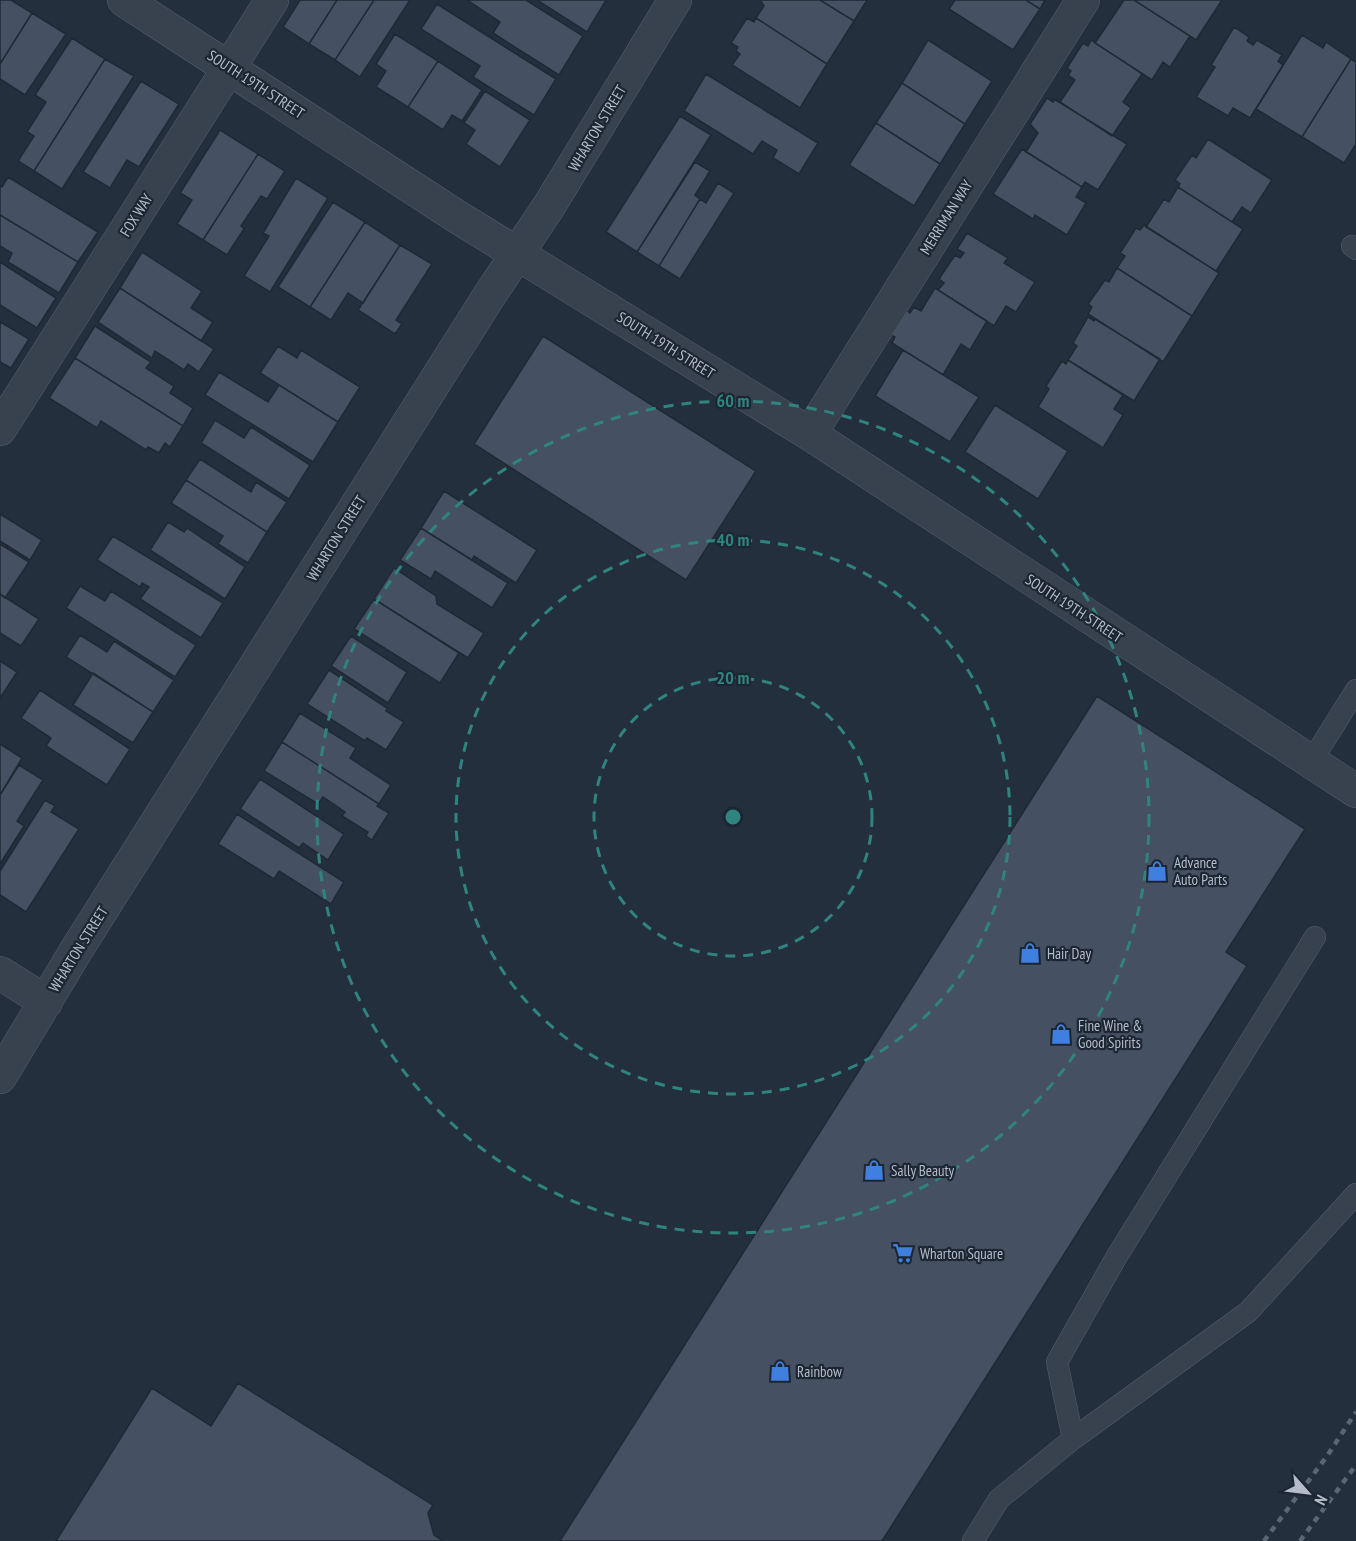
<svg xmlns="http://www.w3.org/2000/svg" width="1356" height="1541" font-family="'PT Sans Narrow',sans-serif">
	<rect width="100%" height="100%" fill="#242f3e"/>
	<path fill="#455162" stroke="#1f2835" stroke-width="1.5" d="M0,0H11L32,13L0,64Z
		M300,0H337L309,44L283,27Z
		M337,0H374L335,60L309,44Z
		M374,0H410L360,77L335,60Z
		M467,0H526L583,36L559,75L493,33L500,22Z
		M537,0H606L587,32Z
		M760,0H820L854,21L827,64L756,18L764,6Z
		M820,0H867L854,21Z
		M955,0H1026L1040,9L1013,50L949,9Z
		M1026,0H1045L1040,9Z
		M1124,0H1134L1190,36L1170,67L1163,62L1152,80L1095,43Z
		M1134,0H1222L1196,40Z
		M437,4L556,79L534,115L473,77L480,66L421,29Z
		M32,13L66,34L25,95L0,79V64Z
		M747,18L754,22L756,18L827,64L800,108L732,65L740,54L736,51L738,47L731,43Z
		M1234,27L1249,37L1247,41L1253,45L1257,40L1282,55L1278,61L1283,65L1250,118L1233,108L1228,116L1196,97L1215,67L1211,65Z
		M395,34L438,61L408,107L376,87L386,71L376,64Z
		M1302,35L1323,48L1326,42L1351,59L1302,137L1256,109Z
		M72,38L105,59L34,171L18,161L34,136L27,132L46,102L35,95Z
		M928,40L992,81L965,124L902,83Z
		M1091,40L1142,74L1123,102L1131,108L1112,136L1060,102L1075,80L1068,75L1071,71L1067,68L1083,43L1088,46Z
		M105,59L134,76L62,189L34,171Z
		M1351,59L1356,62V144L1344,163L1302,137Z
		M438,61L482,90L462,121L452,115L443,130L408,107Z
		M706,74L818,143L799,174L773,158L777,150L762,141L753,154L684,111Z
		M141,81L179,104L139,167L127,160L110,188L83,172Z
		M902,83L965,124L940,164L876,123Z
		M485,91L530,120L500,167L466,144L475,130L464,123Z
		M1047,98L1053,102L1054,99L1127,144L1098,190L1085,182L1082,187L1026,152L1038,133L1030,124Z
		M680,116L711,135L637,252L606,232Z
		M876,123L940,164L914,206L849,165Z
		M220,130L258,154L203,240L177,224L192,200L180,193Z
		M1208,139L1272,180L1251,213L1242,207L1232,222L1178,187L1180,184L1175,180L1192,155L1196,158Z
		M1022,149L1082,187L1076,197L1086,203L1067,235L1035,215L1033,219L993,194Z
		M258,154L285,171L267,199L261,196L241,226L244,229L227,255L203,240Z
		M695,162L710,171L695,195L700,199L659,266L637,252Z
		M8,177L98,232L78,262L0,215V185L2,187Z
		M296,178L328,198L270,292L244,276L269,236L263,233Z
		M718,183L734,193L680,279L659,266L700,199L706,203Z
		M1178,187L1243,229L1216,271L1146,227L1164,199L1169,202Z
		M333,202L365,222L310,307L278,287Z
		M0,215L78,262L59,293L8,262L12,253L0,246Z
		M365,222L400,245L363,303L348,293L331,320L310,307Z
		M1144,225L1219,273L1192,316L1117,268L1125,256L1120,253L1136,228L1140,230Z
		M967,233L1008,258L1004,263L1035,282L1016,312L1006,306L994,326L938,290L944,283L939,279L955,255L960,258L964,253L957,249Z
		M400,245L432,264L396,320L402,324L395,334L358,310Z
		M142,252L202,291L191,308L213,322L201,341L120,288Z
		M0,262L56,298L37,328L0,305Z
		M1117,268L1192,316L1163,362L1088,314L1092,307L1088,304L1105,280L1109,282Z
		M120,288L214,349L199,372L188,364L184,370L155,351L152,358L98,322Z
		M935,288L987,321L970,350L961,344L943,375L892,343L895,337L891,335L906,310L910,313L914,307L921,311Z
		M1088,317L1094,321L1095,319L1160,359L1134,401L1068,360L1077,346L1073,343Z
		M0,322L29,339L11,368L0,362Z
		M95,326L151,362L146,368L174,386L170,393L193,408L183,426L75,358Z
		M543,336L756,471L686,580L474,444Z
		M278,346L297,358L301,350L360,387L338,422L260,373Z
		M903,350L979,397L950,442L875,396Z
		M75,358L183,426L170,447L165,443L159,453L148,447L146,450L101,421L97,428L49,398Z
		M1068,360L1123,395L1114,409L1123,415L1103,448L1038,407L1049,389L1046,386L1062,361L1066,364Z
		M219,372L268,402L279,385L338,422L313,462L205,395Z
		M995,405L1068,451L1038,499L965,452Z
		M215,420L244,438L251,427L310,465L289,499L201,443Z
		M200,459L251,492L256,482L287,502L267,532L186,480Z
		M186,480L267,532L248,563L218,544L223,536L171,503Z
		M444,491L537,550L516,583L474,556L472,560L421,528Z
		M0,514L42,540L30,560L0,541Z
		M168,522L184,532L187,528L245,567L225,599L150,550Z
		M421,528L508,583L492,608L435,571L431,579L400,560Z
		M113,536L223,603L201,638L140,599L149,587L142,583L140,587L97,560Z
		M0,544L29,562L5,598L0,594Z
		M394,568L436,596L437,604L484,633L468,658L374,599Z
		M80,586L105,601L111,591L196,645L175,677L66,608Z
		M0,594L39,619L21,646L0,633Z
		M374,599L459,653L440,683L354,629Z
		M80,635L107,652L114,641L174,680L153,712L66,657Z
		M351,636L407,672L388,703L331,666Z
		M0,661L17,672L0,698Z
		M329,670L387,708L386,711L404,722L386,750L367,738L365,741L307,704Z
		M93,673L153,712L133,743L73,705Z
		M40,690L130,749L107,785L46,746L51,738L21,718Z
		M1097,696L1305,829L1226,952L1247,966L882,1541H560Z
		M300,713L356,748L350,758L391,785L379,804L282,742Z
		M282,742L379,804L377,806L389,813L372,840L366,836L368,832L342,816L345,812L323,797L318,804L264,771Z
		M0,744L22,758L0,795Z
		M19,765L43,780L17,821L24,826L0,864V795Z
		M260,779L344,834L328,860L303,843L299,848L240,809Z
		M45,800L55,806L51,812L79,829L26,912L0,895V871Z
		M237,814L344,882L331,904L279,871L274,879L218,844Z
		M238,1383L433,1505L428,1513L434,1535L443,1541H56L152,1388L211,1426Z"/>
	<g fill="none" stroke-linecap="round" stroke-linejoin="round">
		<g stroke="#565f6c" stroke-width="22">
			<path id="service" d="M1352,246L1356,249
				M1311,762L1356,690
				M1073,1439L1057,1362L1117,1256L1315,937
				M973,1541L999,1499L1073,1439L1248,1312L1356,1194"/>
		</g>
		<g stroke="#565f6c" stroke-width="34">
			<path id="minor" d="M124,0L456,216L810,434L1356,791
				M0,429L272,0
				M810,434L1083,0
				M0,973L46,1002
				M0,1077L77,949L489,296L549,206L675,0"/>
		</g>
		<use href="#service" stroke="#38414e" stroke-width="21"/>
		<use href="#minor" stroke="#38414e" stroke-width="33"/>
		<path stroke="#5a6575" stroke-width="4.5" stroke-dasharray="6 6" stroke-linecap="butt" d="M1264,1541L1327,1456L1356,1412
			M1300,1541L1356,1465"/>
	</g>
	<g fill="none" stroke="#308480" stroke-width="3" stroke-dasharray="10 8">
		<circle cx="733" cy="817" r="139"/>
		<circle cx="733" cy="817" r="277"/>
		<circle cx="733" cy="817" r="416"/>
	</g>
	<defs>
		<g id="shop-bare" transform="scale(1.62)"><path d="M-5-2.5h2.3a2.7 3.5 0 0 1 5.4 0H5L5.5 6h-11ZM-1.5-2.5h3a1.5 2.3 0 0 0-3 0Z" fill="#3f7fe0" stroke="#1d2633" stroke-width="2.5" paint-order="stroke"/></g>
		<g id="supermarket-bare" transform="scale(1.62)"><path d="M-6-5.5h2.5l.6 2H6L4.5 2H-2.5L-4.4-4H-6ZM-1.5 3.2a1.3 1.3 0 1 0 .1 0ZM3 3.2a1.3 1.3 0 1 0 .1 0Z" fill="#3f7fe0" stroke="#1d2633" stroke-width="2.5" paint-order="stroke"/></g>
	</defs>
	<g fill-rule="evenodd">
		<use href="#shop-bare" x="1157" y="871"/>
		<use href="#shop-bare" x="1030" y="953"/>
		<use href="#shop-bare" x="1061" y="1034"/>
		<use href="#shop-bare" x="874" y="1170"/>
		<use href="#supermarket-bare" x="903" y="1253"/>
		<use href="#shop-bare" x="780" y="1371"/>
	</g>
	<g text-anchor="middle" dominant-baseline="central" stroke-width="4.5" stroke-linejoin="round" paint-order="stroke">
		<g font-size="15" fill="#b4bcc9" stroke="#1d2633">
			<text transform="translate(256 84) rotate(33)">SOUTH 19TH STREET</text>
			<text transform="translate(597 128) rotate(-59)">WHARTON STREET</text>
			<text transform="translate(136 215) rotate(-58)">FOX WAY</text>
			<text transform="translate(946 217) rotate(-58)">MERRIMAN WAY</text>
			<text transform="translate(666 345) rotate(32)">SOUTH 19TH STREET</text>
			<text transform="translate(336 538) rotate(-58)">WHARTON STREET</text>
			<text transform="translate(1074 608) rotate(33)">SOUTH 19TH STREET</text>
			<text transform="translate(78 949) rotate(-58)">WHARTON STREET</text>
		</g>
		<g font-size="15" fill="#b4bcc9" stroke="#1d2633" text-anchor="start">
			<text x="1174" y="862">Advance<tspan x="1174" dy="17">Auto Parts</tspan></text>
			<text x="1047" y="953">Hair Day</text>
			<text x="1078" y="1025">Fine Wine &amp;<tspan x="1078" dy="17">Good Spirits</tspan></text>
			<text x="891" y="1170">Sally Beauty</text>
			<text x="920" y="1253">Wharton Square</text>
			<text x="797" y="1371">Rainbow</text>
		</g>
	</g>
	<circle cx="733" cy="817" r="9" fill="#308480" stroke="#1d2633" stroke-width="3"/>
	<g font-size="18" text-anchor="middle" font-weight="bold" fill="#308480" stroke="#1d2633" stroke-width="4.5" stroke-linejoin="round" paint-order="stroke">
		<text x="733" y="407">60 m</text>
		<text x="733" y="546">40 m</text>
		<text x="733" y="684">20 m</text>
	</g>
	<g transform="translate(1308 1493) rotate(118)" stroke="#1d2633" stroke-width="4.5" paint-order="stroke">
	<path d="M0-4.5L10 22L0 15L-10 22Z" fill="#b4bcc9"/>
	<text y="-9" font-size="16" font-weight="bold" text-anchor="middle" fill="#b4bcc9">N</text>
	</g>
</svg>
